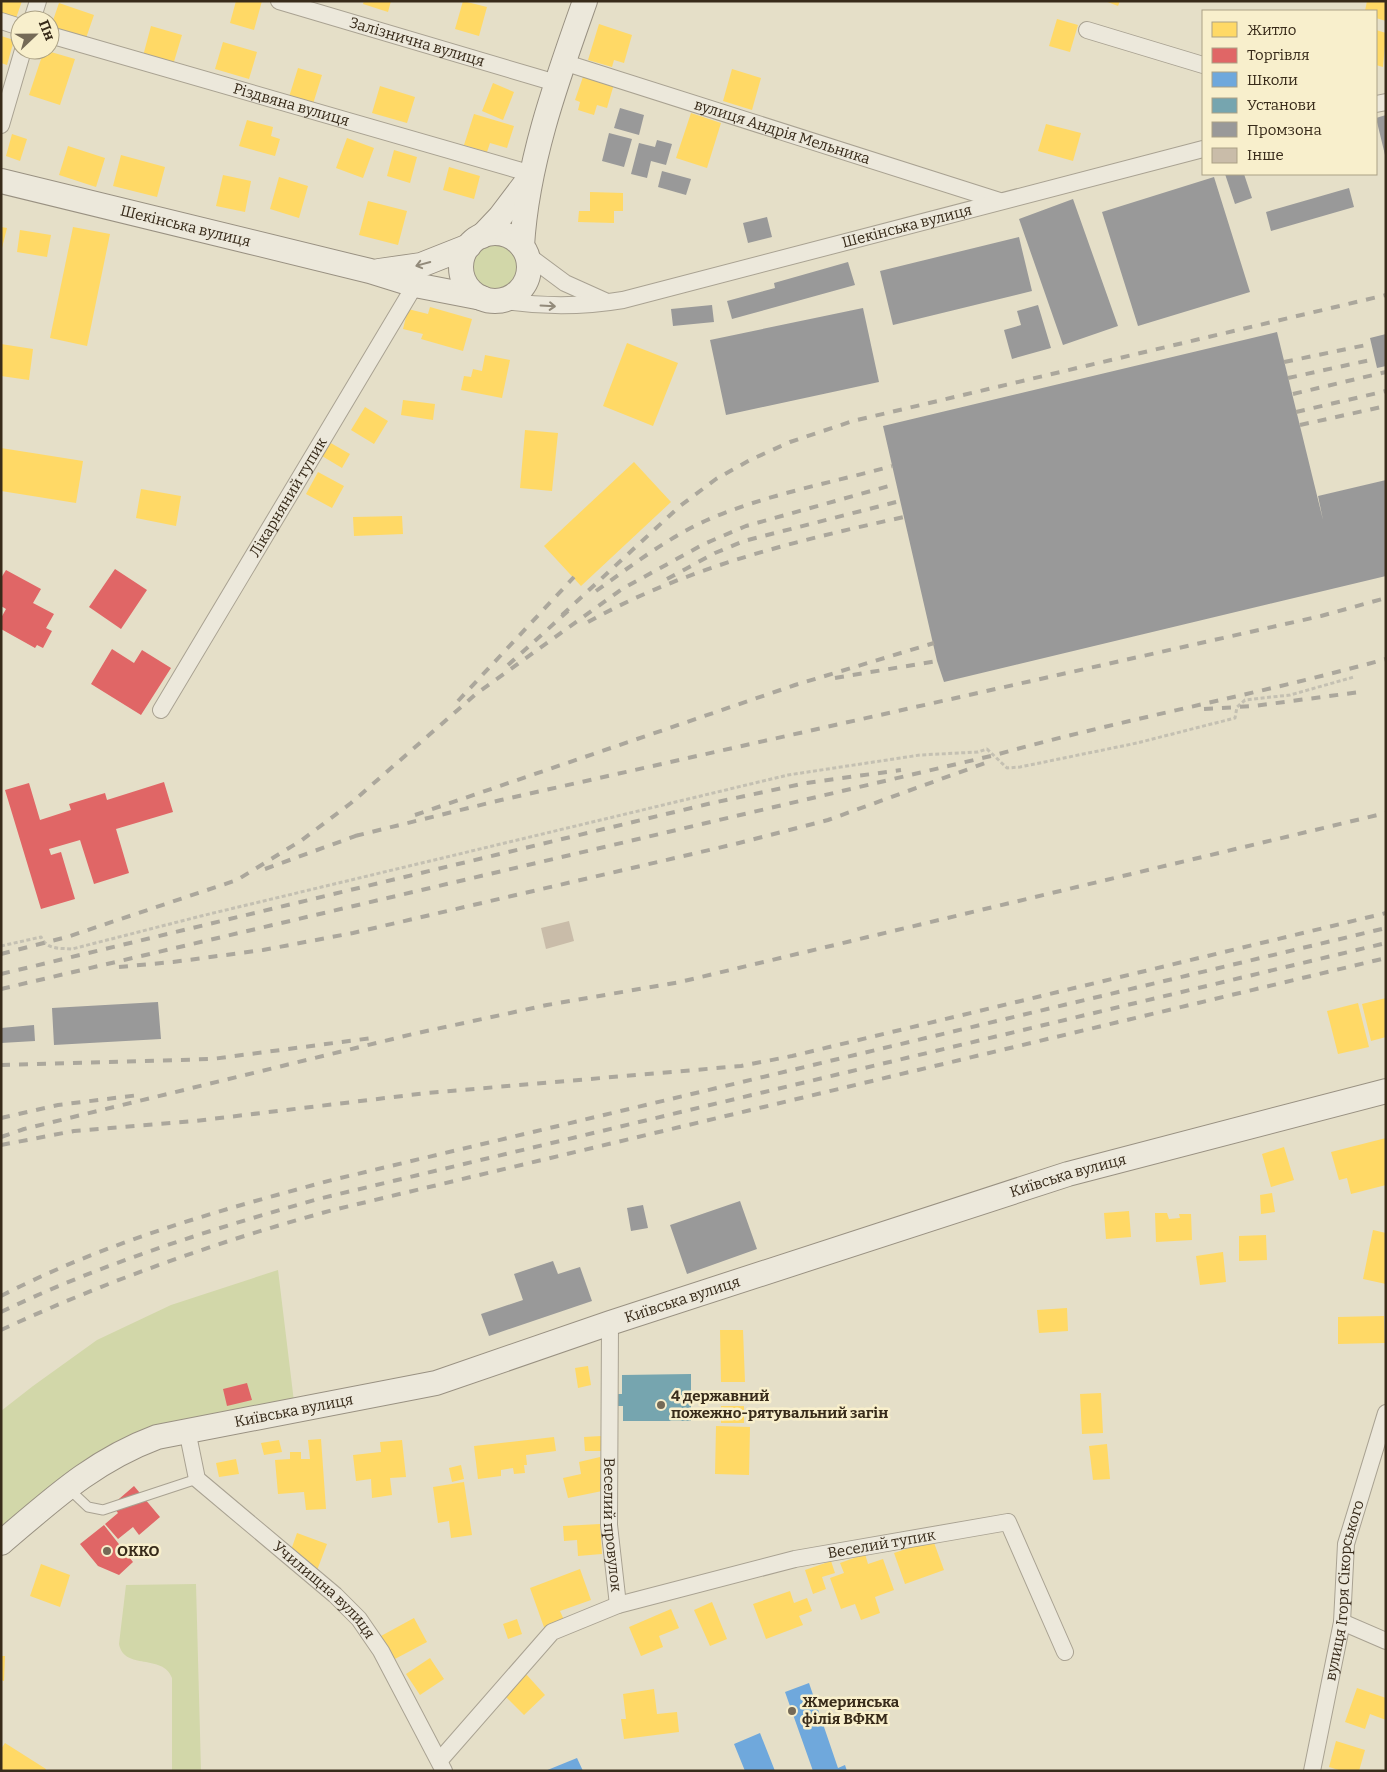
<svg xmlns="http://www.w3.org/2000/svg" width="1387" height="1772" font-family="Bitter,serif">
	<rect width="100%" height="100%" fill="#e5dfc8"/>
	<path fill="#d2d7a9" d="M472 267a23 23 0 1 1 46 0a23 23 0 1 1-46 0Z
		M278,1270L295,1410L157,1437L1,1543V1411L33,1386L97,1340L171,1305Z
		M196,1584L201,1771H172V1678C163,1653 124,1671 119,1644L126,1585Z"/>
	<path fill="#ffd966" d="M1,1H22L15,21L1,16Z
		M236,1H262L254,30L230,23Z
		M364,1H391L388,12L363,4Z
		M463,1L487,7L479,36L455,29Z
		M1105,1H1120L1118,6Z
		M1367,1H1386V21L1376,18V11H1365Z
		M59,3L94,15L85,41L50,29Z
		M1057,19L1078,25L1070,52L1049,46Z
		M599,24L632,35L624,63L614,60L612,67L588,60Z
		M151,26L182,35L173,65L143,56Z
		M1376,30L1386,33L1383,67L1376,65Z
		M1,36L14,40L7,65L1,63Z
		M223,42L257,52L249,79L215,69Z
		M44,50L75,59L60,105L29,95Z
		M298,68L322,75L313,104L289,97Z
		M732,69L761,78L752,110L723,101Z
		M584,74L614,84L607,108L597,105L594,115L578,110L580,102L575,100Z
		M493,83L514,92L503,120L482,111Z
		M380,86L415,97L407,123L372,113Z
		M691,113L721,123L707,168L676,158Z
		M474,114L514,126L507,148L490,143L487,152L464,145Z
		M247,120L273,127L271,136L280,139L275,156L239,146Z
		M1046,124L1081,133L1073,161L1038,151Z
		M12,134L27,139L20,161L6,156Z
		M347,138L374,148L363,178L336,168Z
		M68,146L105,158L96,187L59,175Z
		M394,150L417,157L410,183L387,176Z
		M121,155L165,167L157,197L113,186Z
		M449,167L480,176L474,199L443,190Z
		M223,175L251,181L245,212L216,206Z
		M279,177L308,186L299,218L270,209Z
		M590,192L623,193V211H614V223L578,222L579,211H590Z
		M368,201L407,211L398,245L359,235Z
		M1,227L7,228L2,248L1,247Z
		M73,227L110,234L87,346L50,338Z
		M20,230L51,235L47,257L17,252Z
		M430,307L472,319L463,351L421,339L423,334L403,329L408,309L428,314Z
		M627,343L678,363L653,426L603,406Z
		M1,344L33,349L29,380L1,376Z
		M485,355L510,360L502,398L461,390L464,376L471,377L473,369L482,371Z
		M403,400L435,404L433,420L401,415Z
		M365,407L388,421L374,444L351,430Z
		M525,430L558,433L552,491L520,488Z
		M329,442L350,454L342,468L322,456Z
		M1,448L83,461L76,503L1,491Z
		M634,462L671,502L581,586L544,546Z
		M318,472L344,486L332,508L306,494Z
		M141,489L181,496L176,526L136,518Z
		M402,516L403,534L354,536L353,517Z
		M1386,998V1037L1371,1041L1362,1004Z
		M1358,1003L1369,1047L1338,1054L1327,1011Z
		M1386,1138V1185L1351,1194L1347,1178L1339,1180L1331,1152Z
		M1284,1147L1294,1180L1271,1187L1262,1154Z
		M1272,1193L1275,1212L1261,1214L1260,1195Z
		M1129,1211L1131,1237L1106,1239L1104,1213Z
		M1155,1213H1167L1169,1219L1180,1218L1179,1214H1191L1192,1240L1156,1242Z
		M1373,1230L1386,1233V1284L1363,1279Z
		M1266,1235L1267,1260L1239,1261V1236Z
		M1223,1252L1226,1282L1200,1285L1196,1256Z
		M1067,1308L1068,1331L1039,1333L1037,1310Z
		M1384,1316L1385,1343L1338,1344V1317Z
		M720,1330H743L745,1382H721Z
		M588,1366L591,1385L578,1388L575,1368Z
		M1101,1393L1103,1433L1082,1434L1080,1394Z
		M721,1406H744V1423H721Z
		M716,1426L750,1427L749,1475L715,1474Z
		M601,1436V1451H585L584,1437Z
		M554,1437L556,1451L526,1455L527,1465H524L525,1473L514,1474L513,1468L501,1470V1476L478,1479L474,1446Z
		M321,1439L326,1509L306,1510L304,1492L278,1494L275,1460L290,1459V1452H301V1459H310L308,1440Z
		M279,1440L282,1452L264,1455L261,1443Z
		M402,1440L406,1477L390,1478L392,1495L372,1498L371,1479L356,1481L353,1455L381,1452L380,1442Z
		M1107,1444L1110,1479L1093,1480L1089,1446Z
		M600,1457L607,1490L568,1498L563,1478L581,1474L579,1462Z
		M236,1459L239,1474L219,1477L216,1463Z
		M461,1465L464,1479L452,1482L449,1468Z
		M464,1482L472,1535L451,1538L449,1521L438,1523L433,1487Z
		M600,1524L602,1554L578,1556L577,1540L564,1541L563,1526Z
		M297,1533L327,1544L316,1573L290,1553Z
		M933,1540L944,1570L905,1584L894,1553Z
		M865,1554L868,1564L883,1559L894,1590L875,1597L880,1613L861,1620L855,1604L841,1609L830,1578L844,1573L840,1563Z
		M831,1561L835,1573L822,1577L826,1589L813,1594L805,1570Z
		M41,1564L70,1575L60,1607L30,1596Z
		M580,1569L591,1600L560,1611L565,1622L545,1630L530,1588Z
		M790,1591L794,1603L807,1598L812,1611L799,1616L803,1625L766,1639L753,1604Z
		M712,1602L727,1639L710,1646L694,1610Z
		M671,1609L679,1628L659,1636L663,1647L641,1656L629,1627Z
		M414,1618L427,1642L393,1660L381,1636Z
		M517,1619L522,1634L508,1639L503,1624Z
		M1,1656H5L4,1681L1,1680Z
		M430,1658L444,1679L420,1695L406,1674Z
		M526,1674L545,1695L524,1715L504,1695Z
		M1357,1688L1386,1698V1720L1370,1714L1365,1729L1345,1722Z
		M654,1689L657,1714L677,1712L679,1732L624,1739L621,1719H626L623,1694Z
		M1336,1741L1365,1750L1359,1771H1342L1329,1767Z
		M5,1743L46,1769L45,1771H1V1749Z"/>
	<path fill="#e06666" d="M115,569L147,590L121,629L89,607Z
		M6,570L41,589L33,603L54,614L46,628L52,631L43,648L37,645L35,648L1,629V618L6,609L1,606V578Z
		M112,649L134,663L142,650L171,668L141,715L91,684Z
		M164,782L173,812L116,829L129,873L94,884L80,840L49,849L51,855L61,852L75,899L41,909L5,790L29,783L40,820L71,810L69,804L105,793L107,800Z
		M247,1383L252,1400L227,1406L223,1389Z
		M134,1486L160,1517L139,1535L133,1527L118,1539L105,1524L118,1513L112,1505Z
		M104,1525L133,1562L119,1575L98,1566L80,1544Z"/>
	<path fill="#6fa8dc" d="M809,1683L838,1768L845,1765L847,1771H813L785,1692Z
		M760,1733L775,1771H745L734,1744Z
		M577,1758L583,1771H545Z"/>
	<path fill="#76a5af" d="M691,1374V1421H623V1406H616L615,1394H622V1375Z"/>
	<path fill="#999" d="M620,108L644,115L639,135L614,128Z
		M1386,115V155H1385L1376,118Z
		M609,133L632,139L624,167L602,161Z
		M657,140L672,144L666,165L651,161L647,178L631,174L639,143L655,147Z
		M662,171L691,179L686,195L658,187Z
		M1225,174H1244L1252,198L1235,204Z
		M1214,177L1250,292L1138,326L1102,212Z
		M1349,188L1354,207L1271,231L1266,212Z
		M1073,199L1118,326L1063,345L1019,219Z
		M767,217L772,237L748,243L743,223Z
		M1019,237L1032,291L893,325L880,271Z
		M848,262L855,285L732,319L727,301L775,288L774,283Z
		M712,305L714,322L673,326L671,309Z
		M1038,305L1051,348L1012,359L1004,330L1021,325L1017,311Z
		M863,308L879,382L726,415L710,340Z
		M1277,332L1323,520L1318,496L1386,480V576L944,682L937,661L883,426Z
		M1386,334V366L1377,368L1370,338Z
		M158,1002L161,1039L54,1045L52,1008Z
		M34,1025L35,1041L1,1043V1028Z
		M740,1201L757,1249L687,1274L670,1225Z
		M643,1205L648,1228L631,1231L627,1208Z
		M553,1261L558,1274L580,1267L592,1301L489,1336L481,1314L523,1300L514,1274Z"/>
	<path fill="#c9bca9" d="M569,921L574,941L546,949L541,928Z"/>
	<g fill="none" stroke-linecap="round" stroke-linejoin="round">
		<g stroke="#a9a292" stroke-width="11">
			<path id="lane" d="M69,1489L88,1507L103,1510L197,1479"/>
		</g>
		<g stroke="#a9a292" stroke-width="18">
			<g id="street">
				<path id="s1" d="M279,1L556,83"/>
				<path d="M32,20L38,1"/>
				<path d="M1,21L20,27"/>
				<path d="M1087,30L1203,65"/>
				<path id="s2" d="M50,35L532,174"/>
				<path id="s3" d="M563,62L1000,201"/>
				<path d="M1376,104L1386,102"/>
				<path d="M1,125L23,50"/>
				<path d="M526,254L565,283L605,301"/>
				<path id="s4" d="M499,300C541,307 581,307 623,300L1203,149"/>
				<path id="s5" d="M161,710L415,285"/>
				<path id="s6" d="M610,1323L609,1525L618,1605"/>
				<path id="s7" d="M187,1430L197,1479L335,1595L359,1619L381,1651L444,1771"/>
				<path d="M1342,1622L1386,1641"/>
				<path id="s8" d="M440,1760L552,1632L618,1605L795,1559L1008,1522L1065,1652"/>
				<path id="s9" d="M1312,1771L1342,1622L1346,1544L1386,1413"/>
			</g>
		</g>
		<g stroke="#999182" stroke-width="26">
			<g id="secondary">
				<path id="s10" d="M1,181L370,271L415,285L482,298"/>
				<circle cx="495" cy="267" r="34"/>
				<path d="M482,236L500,217L528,180"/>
				<path d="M522,246C527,162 557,80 585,1"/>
				<path d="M379,271L421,265L469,246"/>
				<path id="s11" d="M1,1543C53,1499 93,1461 157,1437L436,1383L610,1323L1068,1174L1386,1091"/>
			</g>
		</g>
		<path stroke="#c4c0b2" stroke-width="3" stroke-dasharray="4 2.5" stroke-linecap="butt" d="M1,946L41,937C47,950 60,948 72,949L201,916L788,775L920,755L978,752L987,749L1007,768L1020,767L1137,743L1235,718L1237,707L1245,700L1290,695L1354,677"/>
		<use href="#lane" stroke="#ece8db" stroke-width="9"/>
		<use href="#street" stroke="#ece8db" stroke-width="16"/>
		<use href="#secondary" stroke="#ece8db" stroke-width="24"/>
		<path stroke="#aba79c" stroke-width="4" stroke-dasharray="9 9" stroke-linecap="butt" d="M1284,362L1371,344
			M1288,378L1375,359
			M1293,394L1386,372
			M1296,412L1386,391
			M1300,425L1386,406
			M667,579L715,553L744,541L900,501
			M596,591C631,566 666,539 705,521C763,495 831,483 892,466
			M562,615L680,506L716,479L750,460L790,442L853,421L1386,295
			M588,622C687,567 795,541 904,517
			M508,665L568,611
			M835,678L937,661
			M458,701L574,577
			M1204,709L1254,706L1360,692
			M415,815L795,685L934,643
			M355,836L501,800L1321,616L1386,598
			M265,869L361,834
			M1,954L67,937L237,880L302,840L351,803L476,694L622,589L704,544L746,526L896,484
			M119,967L173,962L263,950L353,933L735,844L828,820L988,762
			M1,974L712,803L806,783L901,770
			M1,989L995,755C1124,719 1256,695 1386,659
			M1,1065L212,1059L372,1038
			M1,1118L58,1105L139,1095
			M1,1137L24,1129L413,1034L547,1005L680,982L1386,813
			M1,1145L74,1131L195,1121L427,1093L741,1066L792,1056L1386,913
			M1,1296C105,1242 220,1210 332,1180L1386,928
			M1,1312C103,1263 209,1230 318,1199L1386,943
			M1,1330C109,1280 219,1241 333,1210L1386,958"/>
	</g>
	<defs><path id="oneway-shaft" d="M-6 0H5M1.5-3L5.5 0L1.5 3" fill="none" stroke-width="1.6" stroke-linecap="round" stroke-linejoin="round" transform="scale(1.25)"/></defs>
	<g stroke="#928a7a">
		<use href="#oneway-shaft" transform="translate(423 264) rotate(165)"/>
		<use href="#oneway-shaft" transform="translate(548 306) rotate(3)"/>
	</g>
	<g fill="#756a57" stroke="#f8efcc" stroke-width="2">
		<circle cx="661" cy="1405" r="5"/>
		<circle cx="107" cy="1551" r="5"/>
		<circle cx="792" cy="1711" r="5"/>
	</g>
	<g text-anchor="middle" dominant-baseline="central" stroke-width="5" stroke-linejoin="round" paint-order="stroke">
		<g font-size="15" fill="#382b1a" stroke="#f8efcc">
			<text stroke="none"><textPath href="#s1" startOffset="144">Залізнична вулиця</textPath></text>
			<text stroke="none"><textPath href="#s2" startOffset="251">Різдвяна вулиця</textPath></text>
			<text stroke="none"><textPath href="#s3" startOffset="230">вулиця Андрія Мельника</textPath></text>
			<text stroke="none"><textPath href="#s10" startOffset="190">Шекінська вулиця</textPath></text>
			<text stroke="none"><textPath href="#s4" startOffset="418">Шекінська вулиця</textPath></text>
			<text stroke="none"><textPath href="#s5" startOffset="248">Лікарняний тупик</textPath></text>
			<text stroke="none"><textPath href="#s11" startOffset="1139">Київська вулиця</textPath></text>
			<text stroke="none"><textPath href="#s11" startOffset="734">Київська вулиця</textPath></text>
			<text stroke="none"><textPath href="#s11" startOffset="329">Київська вулиця</textPath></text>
			<text stroke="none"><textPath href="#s6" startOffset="202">Веселий провулок</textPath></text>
			<text stroke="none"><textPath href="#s8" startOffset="512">Веселий тупик</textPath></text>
			<text stroke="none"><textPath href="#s7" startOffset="219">Училищна вулиця</textPath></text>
			<text stroke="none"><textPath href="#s9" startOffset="184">вулиця Ігоря Сікорського</textPath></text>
		</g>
		<g font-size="15" font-weight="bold" fill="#382b1a" stroke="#f8efcc" text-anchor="start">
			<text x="671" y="1396">4 державний<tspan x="671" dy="17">пожежно-рятувальний загін</tspan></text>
			<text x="117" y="1551">ОККО</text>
			<text x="802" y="1702">Жмеринська<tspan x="802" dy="17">філія ВФКМ</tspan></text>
		</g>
	</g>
	<rect width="1387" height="1772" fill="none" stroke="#382b1a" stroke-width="5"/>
	<rect x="1202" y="10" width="175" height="165" fill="#f8efcc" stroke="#aba185"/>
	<rect x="1212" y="22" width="25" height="15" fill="#ffd966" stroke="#aba185"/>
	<text x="1247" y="35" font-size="15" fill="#382b1a">Житло</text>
	<rect x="1212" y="48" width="25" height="15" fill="#e06666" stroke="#aba185"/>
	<text x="1247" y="60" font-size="15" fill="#382b1a">Торгівля</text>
	<rect x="1212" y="72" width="25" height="15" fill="#6fa8dc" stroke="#aba185"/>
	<text x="1247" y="85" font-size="15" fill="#382b1a">Школи</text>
	<rect x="1212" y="98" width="25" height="15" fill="#76a5af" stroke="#aba185"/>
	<text x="1247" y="110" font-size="15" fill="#382b1a">Установи</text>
	<rect x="1212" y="122" width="25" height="15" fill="#999999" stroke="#aba185"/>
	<text x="1247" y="135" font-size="15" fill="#382b1a">Промзона</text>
	<rect x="1212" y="148" width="25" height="15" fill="#c9bca9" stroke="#aba185"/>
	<text x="1247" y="160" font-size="15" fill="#382b1a">Інше</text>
	<g transform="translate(35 35) rotate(68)"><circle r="24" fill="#f8efcc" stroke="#aba185"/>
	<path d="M0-4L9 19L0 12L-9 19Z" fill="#756a57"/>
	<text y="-8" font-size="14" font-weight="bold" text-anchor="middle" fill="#382b1a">Пн</text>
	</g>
</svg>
